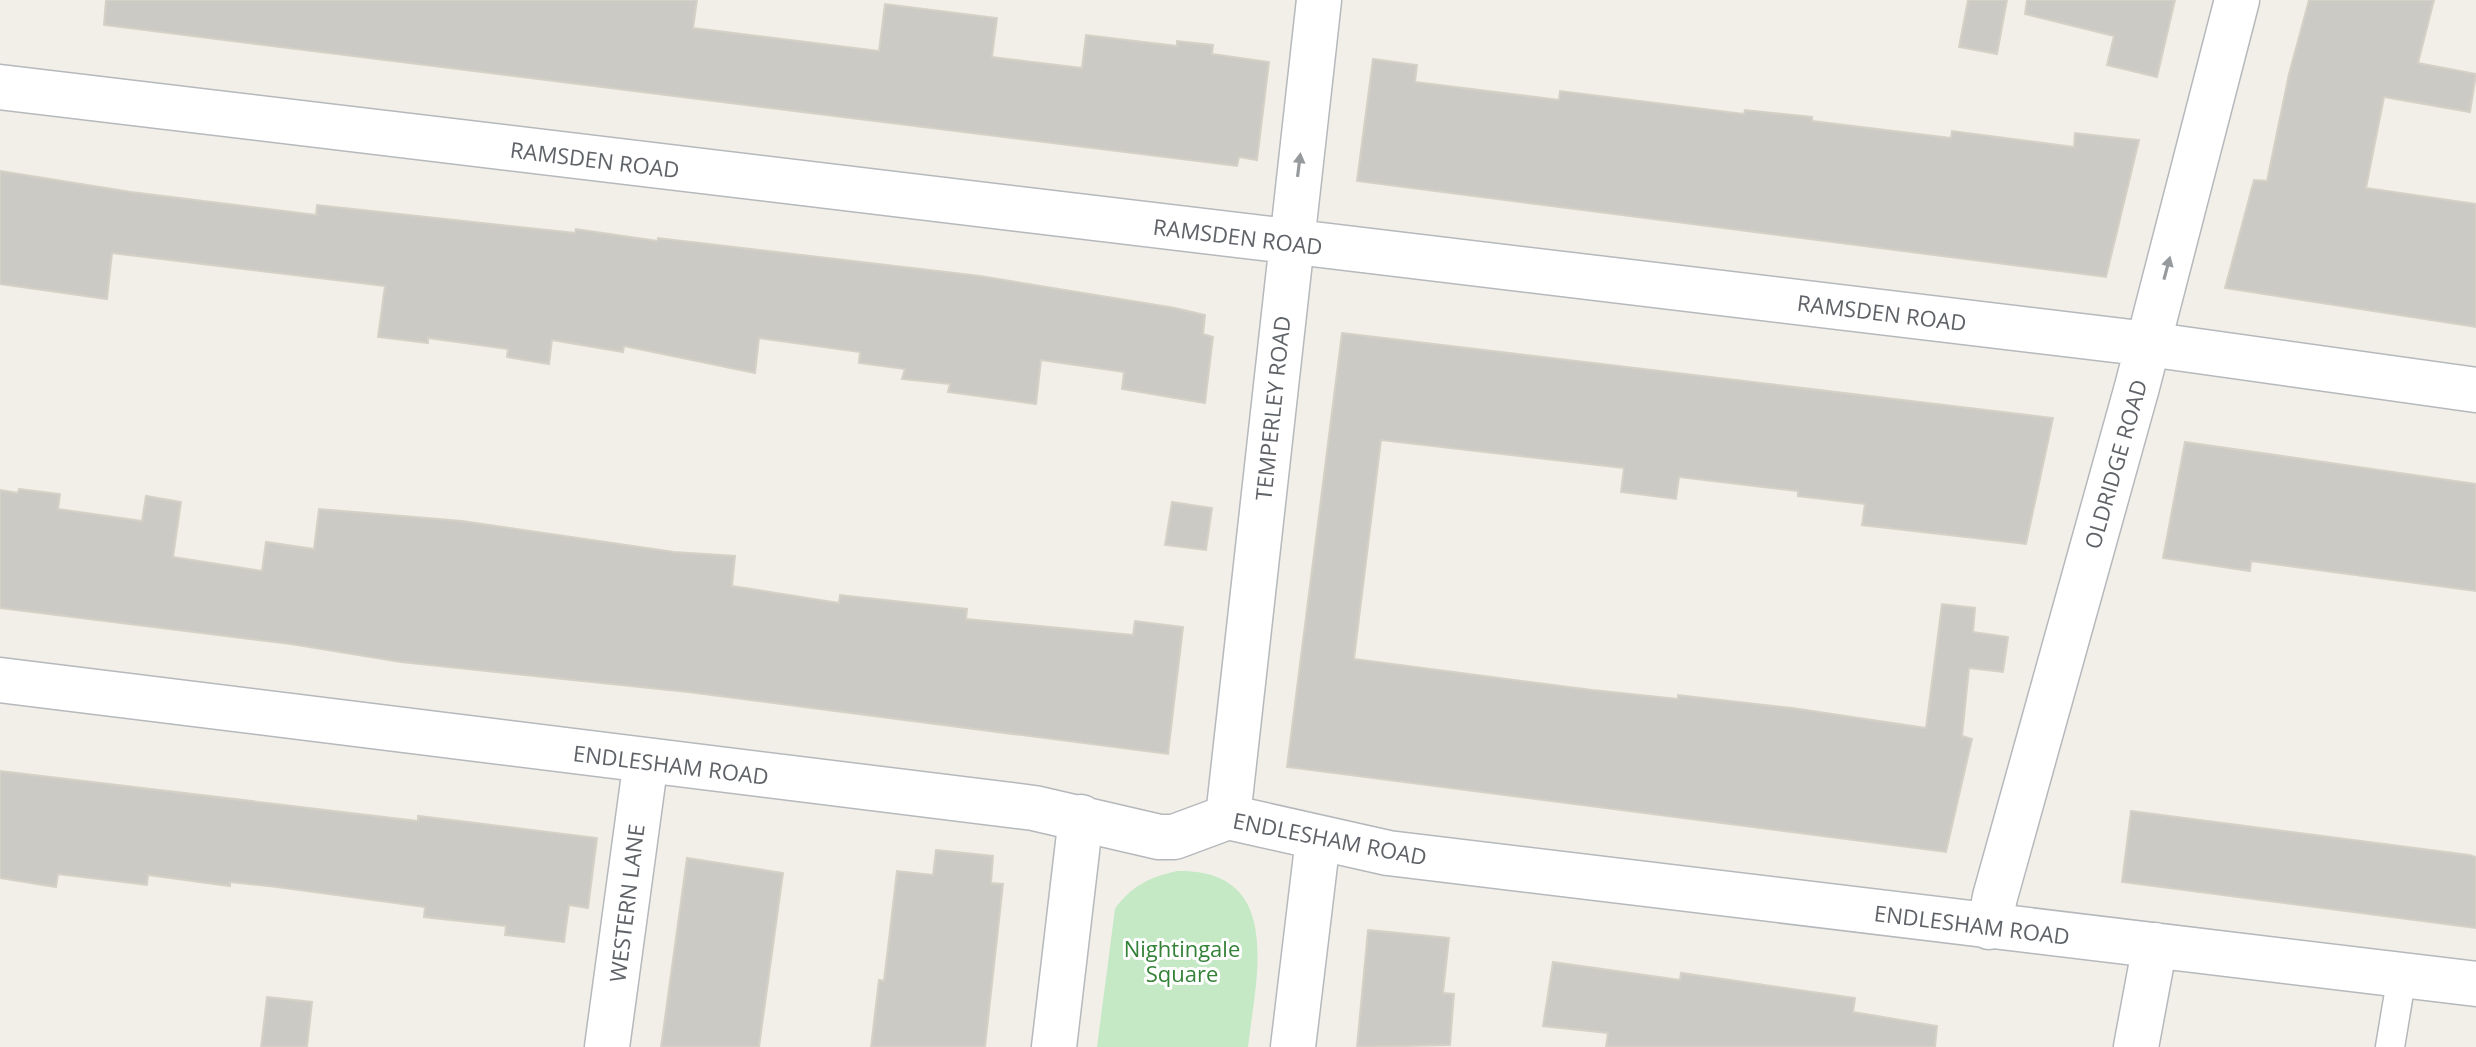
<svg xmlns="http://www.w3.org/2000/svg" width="2476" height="1047" font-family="'Open Sans',sans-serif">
	<rect width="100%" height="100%" fill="#f1efe8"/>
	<path fill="#c5e8c5" d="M1177,871C1285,869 1256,977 1248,1047H1097L1115,909C1131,886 1150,877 1177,871Z"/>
	<path fill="#cccac5" stroke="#d6d1c6" stroke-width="2" d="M106,0H697L693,28L879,51L885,4L997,18L992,57L1082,68L1086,35L1177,46V41L1213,45L1212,54L1269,62L1257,160L1239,157L1237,166L104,25Z
		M1968,0H2007L1997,54L1959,47Z
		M2027,0H2175L2157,77L2107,65L2114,36L2025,14Z
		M2309,0H2434L2418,63L2476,74L2470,112L2384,97L2366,188L2476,204V327L2225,288L2254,180L2267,181L2289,74Z
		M1373,59L1417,65L1415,82L1559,100L1560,91L1744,114L1745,110L1812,117V121L1951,138L1952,131L2074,147L2075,133L2139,140L2106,277L1357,181Z
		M0,171L131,192L316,215L317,205L575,233L576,229L658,241V238L980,276L1175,308L1205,315L1203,334L1213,337L1205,403L1122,389L1124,372L1041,360L1036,404L948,392L950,384L902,379L905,369L859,363L860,352L759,338L755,373L624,346L623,352L552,340L549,364L507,357L508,349L428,338V343L378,337L385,286L112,253L107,299L0,284Z
		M1342,333L2053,418L2026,544L1862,525L1865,504L1798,496V491L1679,477L1676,499L1621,492L1624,468L1381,440L1354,659L1592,690L1678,699V695L1792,708L1926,728L1942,604L1975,608L1973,632L2008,637L2003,672L1969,668L1962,736L1972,739L1946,852L1287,767Z
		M2185,442L2476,484V591L2251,561L2250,571L2163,558Z
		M19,489L60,494L58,509L142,521L146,496L181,502L173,557L262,571L266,542L314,549L319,509L462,521L674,552L735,556L732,586L839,603L840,595L967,609L966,619L1133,635L1135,621L1183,627L1168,754L688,692L401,662L291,644L0,608V490L18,493Z
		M1172,502L1212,508L1206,550L1165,545Z
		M0,771L418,821V816L597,838L588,908L569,905L564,942L505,935L506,926L424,917L425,907L277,887L230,882V886L148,875L147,885L58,874L56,887L0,878Z
		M2131,811L2469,855L2476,857V928L2122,882Z
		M936,850L993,856L991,883L1003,884L985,1047H871L879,980L884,981L897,871L933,875Z
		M687,858L783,873L759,1047H661Z
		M1368,930L1449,938L1443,993L1454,994L1450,1045L1357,1047Z
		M1553,962L1680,980L1681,973L1855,998L1853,1012L1937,1026L1935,1047H1606L1608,1033L1543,1026Z
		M267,997L312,1002L307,1047H261Z"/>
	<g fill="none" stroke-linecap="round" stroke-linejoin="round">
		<g stroke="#b5b8bc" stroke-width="31">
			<path id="lane" d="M2390,1047L2402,975"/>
		</g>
		<g stroke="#b5b8bc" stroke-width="47">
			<path id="street" d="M0,87L2148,344L2476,390
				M0,680L1034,808L1159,837H1174L1228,817L1388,853L2476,984
				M1228,817L1319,0
				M1989,927L1995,897L2137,387L2237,0
				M607,1047L646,760
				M1054,1047L1081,817
				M1293,1047L1318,839
				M2136,1047L2155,945"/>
		</g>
		<use href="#lane" stroke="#fff" stroke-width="28"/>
		<use href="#street" stroke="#fff" stroke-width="44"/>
	</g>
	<defs><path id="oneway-solid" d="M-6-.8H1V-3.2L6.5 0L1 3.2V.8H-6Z" transform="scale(2)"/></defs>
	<g fill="#979a9d">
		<use href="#oneway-solid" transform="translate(1299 165) rotate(-83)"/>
		<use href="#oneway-solid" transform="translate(2167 268) rotate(-75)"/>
	</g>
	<g text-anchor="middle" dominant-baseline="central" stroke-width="6" stroke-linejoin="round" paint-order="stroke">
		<g font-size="22" fill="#5f6368" stroke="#fff">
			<text transform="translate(595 159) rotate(7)">RAMSDEN ROAD</text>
			<text transform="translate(1238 236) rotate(7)">RAMSDEN ROAD</text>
			<text transform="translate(1882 312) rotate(7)">RAMSDEN ROAD</text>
			<text transform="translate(1272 408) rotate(-84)">TEMPERLEY ROAD</text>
			<text transform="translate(2115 464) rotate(-74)">OLDRIDGE ROAD</text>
			<text transform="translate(671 764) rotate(7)">ENDLESHAM ROAD</text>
			<text transform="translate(1330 838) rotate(11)">ENDLESHAM ROAD</text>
			<text transform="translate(626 903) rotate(-83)">WESTERN LANE</text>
			<text transform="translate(1972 924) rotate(7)">ENDLESHAM ROAD</text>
		</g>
		<g font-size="22" fill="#348238" stroke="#fff">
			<text x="1182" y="948">Nightingale<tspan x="1182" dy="25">Square</tspan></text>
		</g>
	</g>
</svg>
